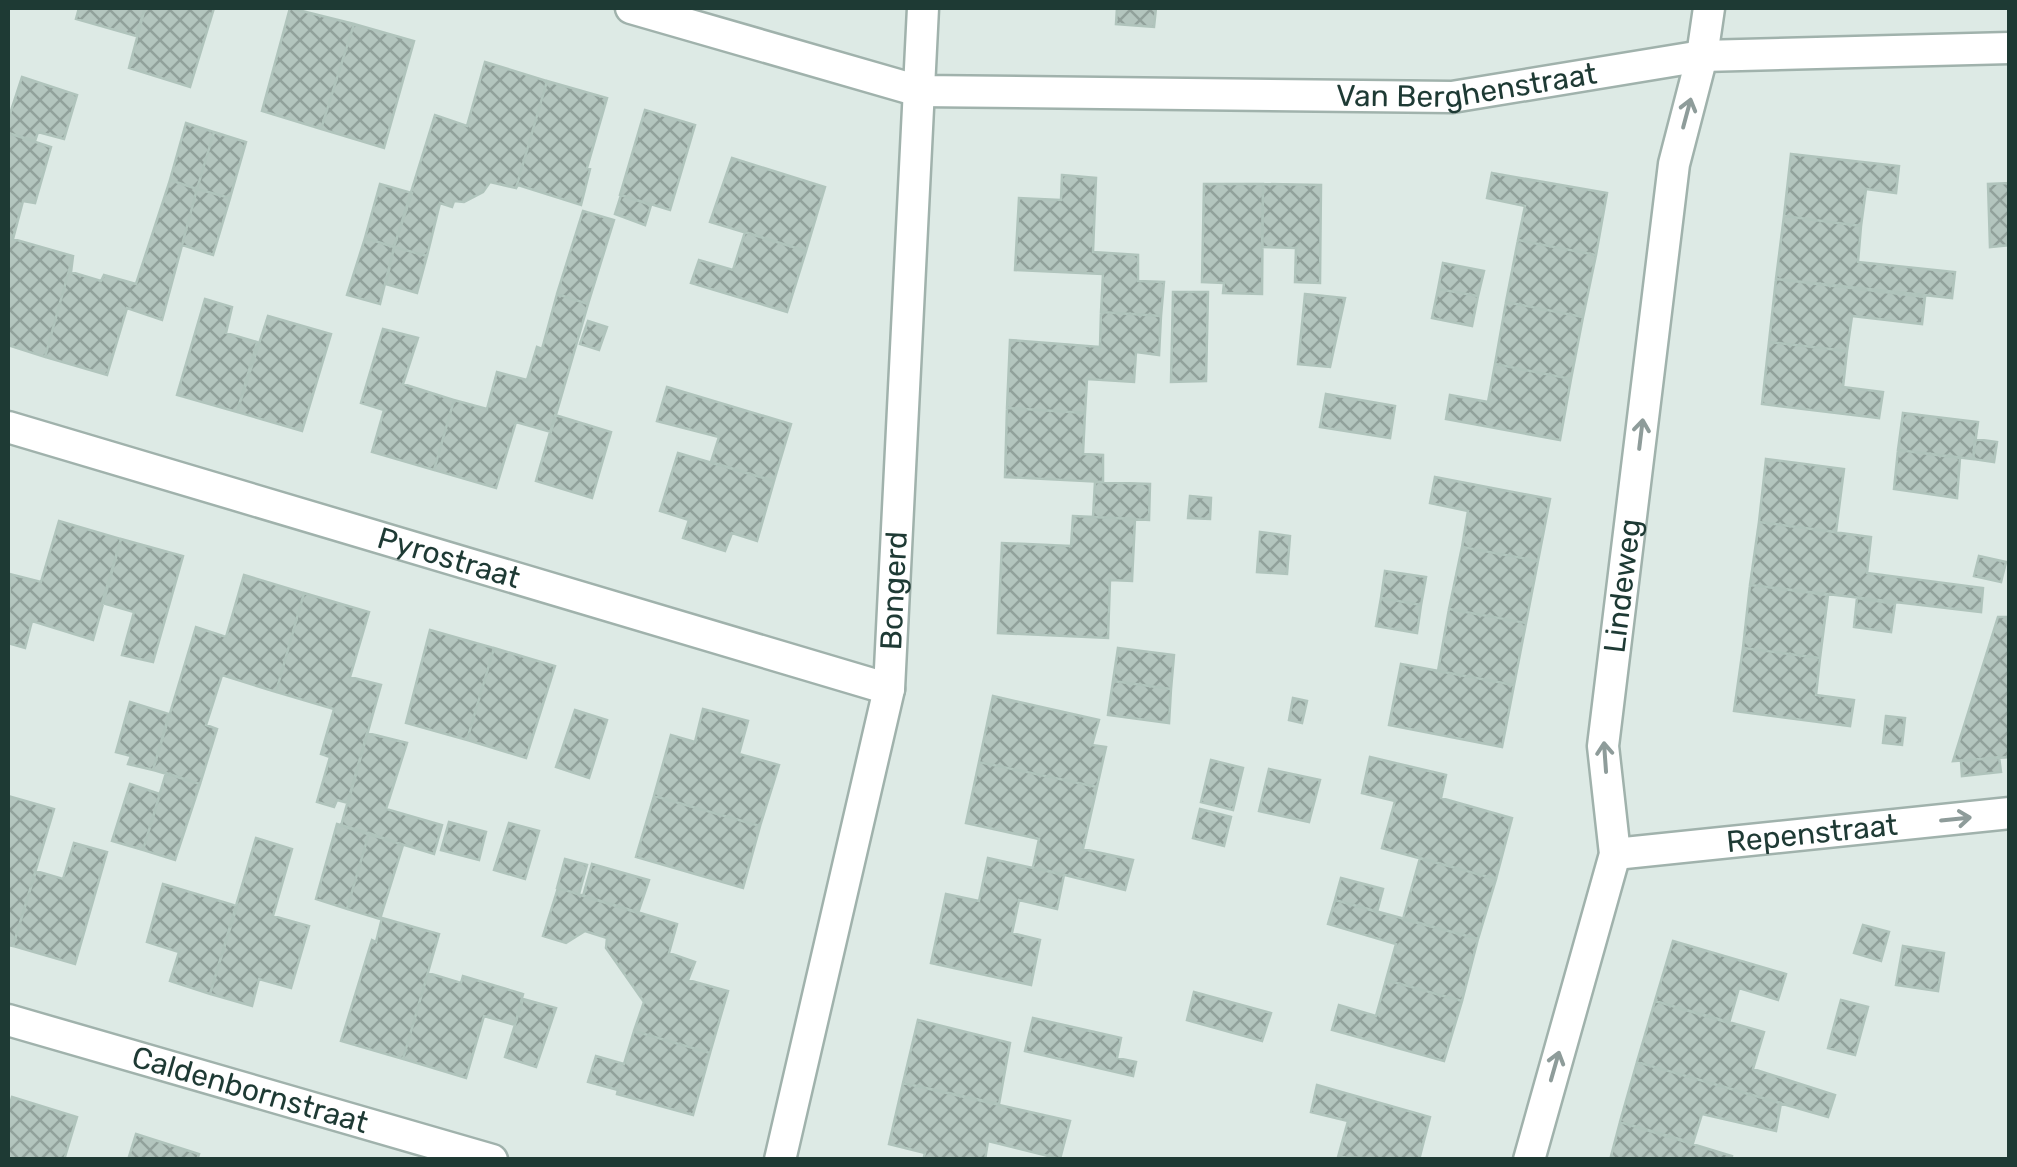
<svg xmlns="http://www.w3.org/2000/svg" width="2017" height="1167" font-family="Rubik,sans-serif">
	<defs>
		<pattern id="building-cross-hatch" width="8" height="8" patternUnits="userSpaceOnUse" patternTransform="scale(2.5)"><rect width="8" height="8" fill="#b3c5be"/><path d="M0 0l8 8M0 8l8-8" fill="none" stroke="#91a19b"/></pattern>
	</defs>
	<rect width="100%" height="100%" fill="#ddeae5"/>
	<path fill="url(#building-cross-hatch)" stroke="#b0c4bc" stroke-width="2.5" d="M79,8H145L136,36L76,19Z
		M145,8H214L190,87L129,68Z
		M290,8L354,24L321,129L262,111Z
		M1117,8H1156L1154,27L1116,24Z
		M354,24L414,41L384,148L321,129Z
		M485,62L547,81L516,188L490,182L483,192L464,202L454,201L452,207L440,203L427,256L394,247L435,115L467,126Z
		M22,77L77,95L64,139L38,132L35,141L8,133V120Z
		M547,81L607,98L587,168L590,169L581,205L518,185L516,188Z
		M645,110L695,125L670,210L620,195Z
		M186,123L214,132L197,189L170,180Z
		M214,132L246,142L230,198L197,189Z
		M8,133L51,147L35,203L23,201L13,239L73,256L45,357L8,345Z
		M1791,154L1899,166L1896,193L1866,189L1861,226L1784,216Z
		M732,158L825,187L806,251L710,222Z
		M1492,173L1607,193L1596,255L1518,240L1525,206L1487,198Z
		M1062,175L1096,178L1093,252L1138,255V281L1164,282L1161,316L1101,312L1103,274L1015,270L1019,198L1061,200Z
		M170,180L197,189L162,320L127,308L107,375L45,357L73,256L71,272L101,281L104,275L136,284Z
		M2010,183V245L1990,247L1988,184Z
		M380,184L412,193L394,247L365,238Z
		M1204,184H1263L1262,294L1223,293L1224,283L1202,282Z
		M1263,184L1321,185L1320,283L1295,282L1296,248L1262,247Z
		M197,189L230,198L213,255L182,245Z
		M621,195L651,205L645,225L615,214Z
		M583,211L614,220L588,304L557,294Z
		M1784,216L1861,226L1858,262L1955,272L1952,298L1776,279Z
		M745,232L806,251L787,312L691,283L699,260L733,270Z
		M365,238L394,247L380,304L347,295Z
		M1518,240L1596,255L1583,317L1506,302Z
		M394,247L427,256L417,293L386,284Z
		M1443,263L1484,271L1478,296L1438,289Z
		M1776,279L1925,297L1922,324L1852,316L1847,351L1769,342Z
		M1438,289L1478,296L1472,326L1432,318Z
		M1173,292H1208L1206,381L1171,382Z
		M557,294L588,304L551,432L516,422L496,488L434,470L454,400L487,409L497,372L527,380L537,347L542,349Z
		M1305,294L1345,298L1330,367L1298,364Z
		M205,299L232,307L226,333L257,342L237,412L177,395Z
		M1506,302L1583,317L1571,379L1495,364Z
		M1101,312L1161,316L1159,355L1136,352L1134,382L1087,379L1085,413L1007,408L1010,340L1100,347Z
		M268,316L331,334L302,431L237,412Z
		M588,321L607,327L599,350L580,344Z
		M383,329L418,338L403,384L454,400L434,470L372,452L384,410L361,403Z
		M1769,342L1847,351L1843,387L1883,392L1879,418L1762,404Z
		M1495,364L1571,379L1560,440L1446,419L1450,395L1488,402Z
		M667,387L791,424L774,481L711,462L719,437L657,421Z
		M1326,394L1395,406L1390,438L1320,427Z
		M1007,408L1085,413L1083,454L1103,455V482L1005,477Z
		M1903,413L1978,422L1973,459L1898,450Z
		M555,415L611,432L592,498L536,481Z
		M1975,439L1997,442L1994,462L1973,459Z
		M1898,450L1960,458L1957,498L1894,489Z
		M678,453L774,481L757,541L732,533L725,551L683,538L689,520L660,511Z
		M1766,459L1844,469L1836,532L1759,522Z
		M1435,477L1550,499L1538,561L1462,547L1468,511L1430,503Z
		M1095,482L1150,484L1149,520L1093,517Z
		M1190,496L1211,498L1210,519L1188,518Z
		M1073,516L1135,519L1132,581L1110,580L1108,638L998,633L1002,543L1071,546Z
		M59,521L121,539L93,640L32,621L25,648L8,643L10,574L41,582Z
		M1759,522L1871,537L1867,573L1983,588L1981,612L1750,585Z
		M1260,532L1290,536L1287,574L1257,572Z
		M121,539L183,556L153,662L122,655L134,612L102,603Z
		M1462,547L1538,561L1526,623L1449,609Z
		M1979,556L2006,562L2001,582L1974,576Z
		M1385,571L1426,577L1421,605L1381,598Z
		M244,575L304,593L276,692L222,675L206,725L217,729L200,784L153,770L196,627L226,637Z
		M1750,585L1828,595L1820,658L1743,648Z
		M304,593L369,612L350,677L381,685L348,803L337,800L334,807L317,802L330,757L321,754L334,709L276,692Z
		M1381,598L1421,605L1417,633L1376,626Z
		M1857,598L1895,604L1891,632L1854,627Z
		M1449,609L1526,623L1514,685L1438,671Z
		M1998,617H2010V757L1953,761Z
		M430,630L494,648L467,740L406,723Z
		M494,648L555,666L526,758L467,740Z
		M1118,648L1174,655L1171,689L1113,681Z
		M1743,648L1820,658L1816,695L1854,700L1850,726L1734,711Z
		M1401,664L1514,685L1502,747L1389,725Z
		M1113,681L1171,689L1169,723L1108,715Z
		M993,696L1099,720L1092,745L1106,747L1097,787L979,762Z
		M1293,698L1307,701L1302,723L1289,720Z
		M130,702L169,714L153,770L128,764L131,756L116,752Z
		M703,709L748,721L739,754L779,765L760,826L654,796L671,735L695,742Z
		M575,710L607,720L589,778L556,767Z
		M1886,716L1905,718L1902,745L1883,743Z
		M367,733L407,743L386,809L442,825L434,854L341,826Z
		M1370,757L1446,775L1441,798L1512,818L1496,879L1382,848L1395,801L1362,793Z
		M1999,757L2001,772L1962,776L1961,761Z
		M1211,760L1243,768L1233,810L1201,802Z
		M979,762L1097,787L1083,849L1133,860L1125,890L1033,867L1039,839L966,823Z
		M1269,769L1320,780L1309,822L1259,811Z
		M166,773L200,784L175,860L143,850Z
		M130,784L160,794L143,850L112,841Z
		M8,796L54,809L13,946L8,945Z
		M654,796L760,826L743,888L636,857Z
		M1200,809L1231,817L1224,846L1193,838Z
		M449,822L486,832L479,860L441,850Z
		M509,823L539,831L525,879L494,870Z
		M337,824L369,833L347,909L316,899Z
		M369,833L403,845L380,919L347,909Z
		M256,838L292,849L273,916L309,926L291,988L259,979L252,1006L210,994Z
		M74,843L107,852L75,964L13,946L36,871L63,879Z
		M988,858L1064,875L1057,909L1019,900L1012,933L1040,940L1031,985L931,963L946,894L979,901Z
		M1420,858L1496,879L1478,939L1403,919Z
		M565,859L587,865L579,894L557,888Z
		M592,864L649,880L638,913L583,896Z
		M1341,878L1383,889L1377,912L1335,900Z
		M163,884L237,906L210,994L170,981L179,952L147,942Z
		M558,888L677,924L669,953L695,962L688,980L728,991L710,1053L634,1031L644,1002L606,948L607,938L585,931L566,943L543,936Z
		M1335,900L1478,939L1462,1001L1386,980L1396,944L1328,924Z
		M382,918L439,934L403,1059L341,1041L372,940L376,942Z
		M1863,925L1889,932L1881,961L1854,953Z
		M1673,941L1786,974L1778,1000L1739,988L1729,1023L1655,1001Z
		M1903,946L1944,953L1938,991L1896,985Z
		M428,973L461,983L463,976L523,994L515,1025L484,1016L466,1078L403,1059Z
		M1386,980L1462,1001L1444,1061L1332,1030L1339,1005L1376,1016Z
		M1194,992L1271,1013L1262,1041L1187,1020Z
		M523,999L556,1008L536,1067L505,1057Z
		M1841,1000L1868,1007L1855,1055L1828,1048Z
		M1655,1001L1764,1032L1753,1069L1835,1095L1828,1117L1637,1062Z
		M1033,1018L1121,1038L1117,1058L1136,1062L1133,1076L1025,1051Z
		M918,1020L1010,1043L999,1104L903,1083Z
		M634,1031L710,1053L693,1115L617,1094L618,1090L588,1082L596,1056L624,1064Z
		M1637,1062L1781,1103L1776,1131L1702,1114L1693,1143L1620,1122Z
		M903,1083L1070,1121L1060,1159L988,1141L985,1160H923L925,1153L889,1144Z
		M1317,1085L1430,1117L1419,1160L1338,1157L1348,1121L1311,1112Z
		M12,1097L77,1117L64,1160H8V1112Z
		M1620,1122L1732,1156L1731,1160H1610Z
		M136,1134L199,1154L197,1160H128Z"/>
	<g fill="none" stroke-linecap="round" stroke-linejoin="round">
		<g stroke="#a0b2ac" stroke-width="35">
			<g id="minor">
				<path id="s1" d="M631,8L919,91L1452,97L1702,56L2010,48"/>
				<path id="s2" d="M8,427L889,689"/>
				<path id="s3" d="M1615,854L2010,813"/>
				<path id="s4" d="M8,1020L492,1160"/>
				<path id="s5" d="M780,1160L889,689L923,8"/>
				<path id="s6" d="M1529,1160L1615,854L1603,746L1674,164L1702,56L1709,8"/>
			</g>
		</g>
		<use href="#minor" stroke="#fff" stroke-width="30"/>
	</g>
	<defs><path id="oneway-shaft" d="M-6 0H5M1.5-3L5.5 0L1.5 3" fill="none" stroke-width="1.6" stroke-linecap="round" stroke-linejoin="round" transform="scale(2.5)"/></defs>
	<g stroke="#8e9c9a">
		<use href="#oneway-shaft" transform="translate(1687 113) rotate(-75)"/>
		<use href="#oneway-shaft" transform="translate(1641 434) rotate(-83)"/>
		<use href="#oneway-shaft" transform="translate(1605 757) rotate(-94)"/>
		<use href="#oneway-shaft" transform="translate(1956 819) rotate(-6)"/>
		<use href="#oneway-shaft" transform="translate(1555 1066) rotate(-74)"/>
	</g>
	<g text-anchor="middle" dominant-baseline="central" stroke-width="8" stroke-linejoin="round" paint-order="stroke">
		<g font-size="30" fill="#1e3a34" stroke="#eef7f3">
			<text stroke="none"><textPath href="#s1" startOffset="848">Van Berghenstraat</textPath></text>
			<text stroke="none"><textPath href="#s2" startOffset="460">Pyrostraat</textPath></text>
			<text stroke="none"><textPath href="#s6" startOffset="588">Lindeweg</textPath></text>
			<text stroke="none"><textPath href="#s5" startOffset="582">Bongerd</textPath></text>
			<text stroke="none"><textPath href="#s3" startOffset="198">Repenstraat</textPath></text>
			<text stroke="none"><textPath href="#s4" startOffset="252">Caldenbornstraat</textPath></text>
		</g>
	</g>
	<rect width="2017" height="1167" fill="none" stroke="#1e3a34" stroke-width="20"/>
</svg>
